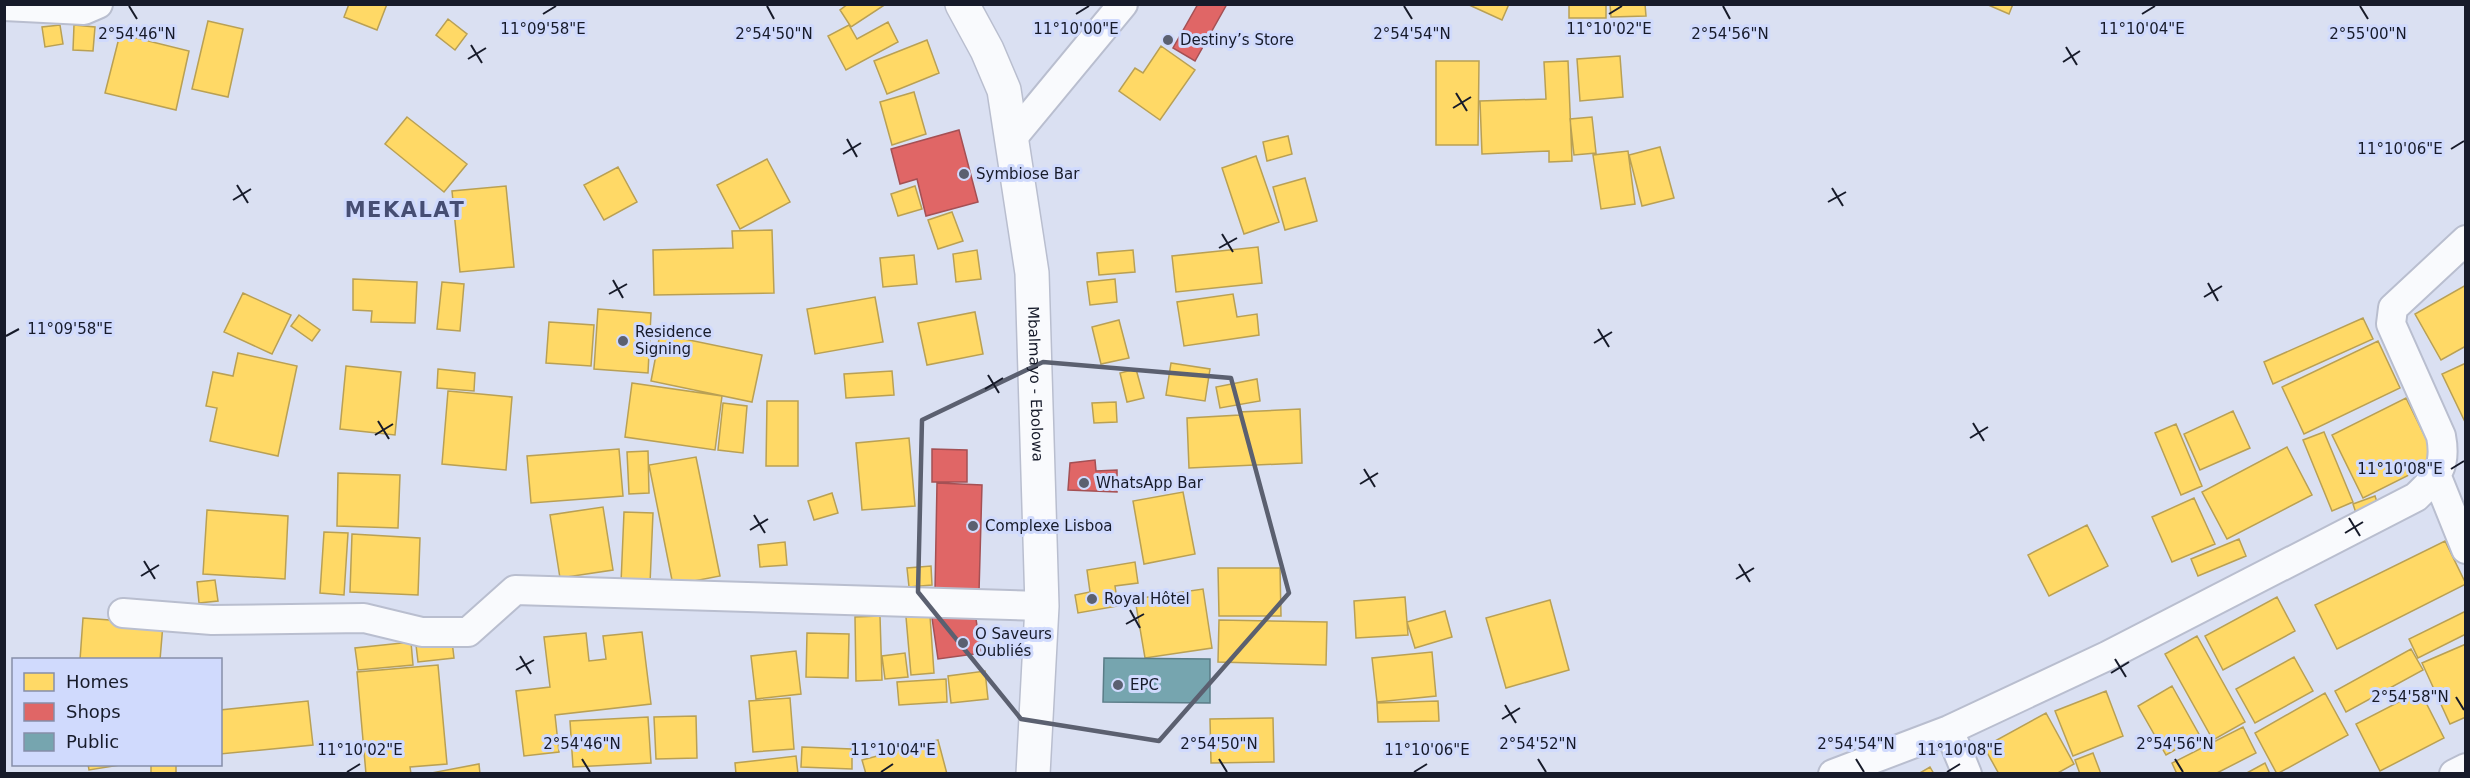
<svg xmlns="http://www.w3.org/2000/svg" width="2470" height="778" font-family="'DejaVu Sans',sans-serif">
	<rect width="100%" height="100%" fill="#dae0f2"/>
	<path fill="#ffd966" stroke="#b9a054" stroke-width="1.5" d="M349,4H387L377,30L344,17Z
		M848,4H886L851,27L840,10Z
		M1467,4H1509L1502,20Z
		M1569,4H1606V18H1569Z
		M1610,4H1645L1646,16L1611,17Z
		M1986,4H2013L2009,14Z
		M448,19L467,34L455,50L436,35Z
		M208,21L243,29L228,97L192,89Z
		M888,22L898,42L846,70L828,36L849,25L857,39Z
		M60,25L63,44L45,47L42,27Z
		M74,25L95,27L93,51L73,50Z
		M120,34L189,51L176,110L105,93Z
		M927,40L939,73L887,94L874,61Z
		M1161,46L1195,70L1160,120L1119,91L1135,68L1143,73Z
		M1620,56L1623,97L1580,101L1577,59Z
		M1436,61H1479L1478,145H1436Z
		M1568,61L1572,161L1549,162V151L1482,154L1480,101L1546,99L1544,62Z
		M914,92L926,134L892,145L880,102Z
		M407,117L467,164L444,192L385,144Z
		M1592,117L1596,153L1574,155L1570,119Z
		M1288,136L1292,154L1267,161L1263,142Z
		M1660,147L1674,198L1642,206L1629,155Z
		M1628,151L1635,204L1601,209L1593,155Z
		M1256,156L1279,222L1244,234L1222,168Z
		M767,159L790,202L740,229L717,185Z
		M618,167L637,202L604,220L584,185Z
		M1305,178L1317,221L1285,230L1273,187Z
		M506,186L514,267L460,272L452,191Z
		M915,186L922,209L898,216L891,194Z
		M952,212L963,241L938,249L928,220Z
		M772,230L774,293L654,295L653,250L733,248L732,231Z
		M1258,247L1262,283L1176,292L1172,256Z
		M977,250L981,279L956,282L953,254Z
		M1133,250L1135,272L1099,275L1097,253Z
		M914,255L917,284L883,287L880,258Z
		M353,279L417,282L415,323L371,322L372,311L353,310Z
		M1115,279L1117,302L1090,305L1087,282Z
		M442,282L464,284L460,331L437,329Z
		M2466,285V346L2441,360L2415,314Z
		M243,293L291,315L272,354L224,332Z
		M1233,294L1237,317L1257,314L1259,335L1184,346L1177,302Z
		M875,297L883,342L815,354L807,309Z
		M598,309L651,313L648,373L594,369Z
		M975,312L983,354L927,365L918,323Z
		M299,315L320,330L312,341L291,326Z
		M2363,318L2373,339L2273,384L2264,362Z
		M1119,320L1129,358L1101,364L1092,327Z
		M549,322L594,325L591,366L546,363Z
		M660,334L762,355L752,402L651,381Z
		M2378,341L2400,388L2304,434L2282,387Z
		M238,353L297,366L278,456L210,441L217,408L206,406L213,372L233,376Z
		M1171,363L1210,369L1205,401L1166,395Z
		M2466,363V424L2442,374Z
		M346,366L401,372L395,435L340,429Z
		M438,369L475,373L474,391L437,388Z
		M1136,369L1144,398L1127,402L1120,373Z
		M892,371L894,395L846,398L844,374Z
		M1257,379L1260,401L1220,408L1216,387Z
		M632,383L722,396L715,450L625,437Z
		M448,391L512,397L506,470L442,464Z
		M2406,398L2437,461L2363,498L2332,435Z
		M767,401H798V466H766Z
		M1116,402L1117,422L1094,423L1092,403Z
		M723,403L747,406L743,453L718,450Z
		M1300,409L1302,463L1189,468L1187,418L1240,415L1239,412Z
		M2233,411L2250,448L2200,470L2184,434Z
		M2176,424L2202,486L2181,495L2155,433Z
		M2324,432L2353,502L2332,511L2303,440Z
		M909,438L915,506L862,510L856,443Z
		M2287,447L2312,495L2227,539L2202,492Z
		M619,449L623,496L531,503L527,456Z
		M648,451L649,493L629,494L627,452Z
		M696,457L720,576L673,585L649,465Z
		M338,473L400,475L398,528L337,526Z
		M1183,492L1195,554L1144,564L1133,501Z
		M832,493L838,513L814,520L808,501Z
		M2375,496L2379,508L2357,516L2353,504Z
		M2194,498L2215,544L2172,562L2152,517Z
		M603,507L613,570L560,578L550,515Z
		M207,510L288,516L285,579L203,574Z
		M624,512L653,513L650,584L621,583Z
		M2087,525L2108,566L2049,596L2028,555Z
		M324,532L348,533L344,595L320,593Z
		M352,534L420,538L418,595L350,592Z
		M2239,539L2246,556L2198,576L2191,559Z
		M2445,541L2466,584L2337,649L2315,605Z
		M785,542L787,565L760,567L758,545Z
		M1135,562L1138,583L1115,586L1118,606L1078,613L1075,595L1090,592L1087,570Z
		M931,566L932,585L909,587L907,568Z
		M1218,568H1280L1281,616H1219Z
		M215,580L218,601L199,603L197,582Z
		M1203,589L1212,648L1145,658L1135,599Z
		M1405,597L1408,635L1356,638L1354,601Z
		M2277,597L2295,631L2223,670L2205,636Z
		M1550,600L1569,670L1506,688L1486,618Z
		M1445,611L1452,637L1415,648L1407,622Z
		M2466,611V634L2418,658L2409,639Z
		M880,616L882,680L856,681L855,617Z
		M930,616L934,673L911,675L906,617Z
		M83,618L163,624L160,660H80Z
		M1219,620L1327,622L1326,665L1218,662Z
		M642,632L651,704L555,715L559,752L524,756L516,691L550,687L544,637L586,633L589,661L606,659L603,636Z
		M807,633L849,634L848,678L806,677Z
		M2197,636L2245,722L2213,740L2165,654Z
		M452,641L454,658L418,662L416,645Z
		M411,642L413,665L358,670L355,648Z
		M2466,644V717L2450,724L2422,663Z
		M2411,649L2423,670L2346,712L2335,691Z
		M796,651L801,694L756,699L751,656Z
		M1432,652L1436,696L1377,702L1372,658Z
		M905,653L908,677L885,679L882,656Z
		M2294,657L2313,691L2255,723L2236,689Z
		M438,665L447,764L410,767L411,774H366L357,672Z
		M985,671L988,699L951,703L948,676Z
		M946,679L947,702L899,705L897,682Z
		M2172,686L2200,736L2166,755L2138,706Z
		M2106,691L2123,736L2073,756L2055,711Z
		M2420,691L2444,738L2380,771L2356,724Z
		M2325,693L2348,735L2277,774L2255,733Z
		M790,698L794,749L753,752L749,701Z
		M308,701L313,745L220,754V710Z
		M1438,701L1439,721L1378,722L1377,703Z
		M2046,713L2074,764L2056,774H1999L1984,747Z
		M696,716L697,758L656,759L654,717Z
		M648,717L651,763L573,767L570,721Z
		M1273,718L1274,762L1211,763L1210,719Z
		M2243,727L2256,753L2215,774H2177L2172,763Z
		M938,740L947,774H866L862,760Z
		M802,747L852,749V769L801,767Z
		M2093,753L2101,774H2080L2075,760Z
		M796,756L798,774H736L735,763Z
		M2265,763L2270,774H2245Z
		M88,764H126L89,770Z
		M151,764H176V774H151Z
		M479,764L480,774H431V773Z
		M1930,767L1934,774H1918Z"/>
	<path fill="#e06666" stroke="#a45054" stroke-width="1.5" d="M1198,4H1227L1195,61L1173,48Z
		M959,130L978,202L926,216L917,179L900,184L891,149Z
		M932,449L967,450V482H932Z
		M1095,460L1096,471L1117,470V492L1068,490L1070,463Z
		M937,483L982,485L979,592L935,591Z
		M975,612L981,653L938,659L932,618Z"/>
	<path fill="#76a5af" stroke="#5a7c87" stroke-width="1.5" d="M1104,658L1210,659V703L1103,702Z"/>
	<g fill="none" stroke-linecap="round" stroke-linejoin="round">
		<g stroke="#b9becf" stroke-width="32">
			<path id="street" d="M4,6L84,10L98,4
				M1013,137L1123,4
				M2437,477L2466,549
				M123,613L212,620L364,618L422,632H468L515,590L1042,606
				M1949,730L1967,774
				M1833,774L1949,730L2107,656L2416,497C2437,477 2447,467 2441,436L2391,324L2393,308L2466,240
				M2454,774L2466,768"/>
		</g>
		<g stroke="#b9becf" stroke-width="36">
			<g id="highway">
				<path id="s1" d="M962,4L987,50L1004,90L1032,273L1042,606L1033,774"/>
			</g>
		</g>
		<use href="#street" stroke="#f9fafd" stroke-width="28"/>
		<use href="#highway" stroke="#f9fafd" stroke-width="33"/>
	</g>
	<path fill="none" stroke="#5b6070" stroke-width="4.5" stroke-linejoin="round" d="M1043,362L1231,378L1289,593L1159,741L1021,719L918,592L922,420Z"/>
	<path fill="none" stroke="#171b2a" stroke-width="2" d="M129,6L137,19M767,6L774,19M1404,6L1412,19M1723,6L1730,19M2360,6L2368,19M543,14L556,6M1076,14L1089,6M1609,14L1622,6M2142,14L2155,6M471,45L482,63M2066,47L2077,65M468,59L486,48M2063,62L2080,51M1456,93L1467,111M1453,108L1471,97M847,139L857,157M2451,149L2464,141M843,154L861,143M237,185L248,203M1832,188L1843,206M233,200L251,189M1828,202L1846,192M1222,234L1233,252M1219,248L1237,238M613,280L623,298M2208,283L2218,301M609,294L627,284M2204,297L2222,286M1598,329L1609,347M6,336L19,329M1594,343L1612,332M988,375L999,393M985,389L1003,378M378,421L389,439M1973,423L1984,441M375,435L393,424M1970,438L1988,427M1364,469L1375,487M2451,469L2464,461M1360,484L1378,473M754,515L765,533M2349,518L2360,536M750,530L768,519M2345,533L2363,522M144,561L155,579M1739,564L1750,582M141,576L159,565M1736,579L1754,568M1130,610L1140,628M1126,624L1144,614M520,656L531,674M2115,659L2126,677M516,670L534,660M2111,673L2129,662M2456,697L2464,710M1505,705L1516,723M1502,719L1520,708M582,759L590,772M1219,759L1227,772M1538,759L1546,772M1856,759L1864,772M2175,759L2183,772M347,772L360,764M881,772L893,764M1414,772L1427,764M1947,772L1960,764"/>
	<g fill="#5b6070" stroke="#d0dafd" stroke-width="2">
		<circle cx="1168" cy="40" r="6"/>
		<circle cx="964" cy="174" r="6"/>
		<circle cx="623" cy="341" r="6"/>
		<circle cx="1084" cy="483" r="6"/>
		<circle cx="973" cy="526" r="6"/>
		<circle cx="1092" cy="599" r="6"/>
		<circle cx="963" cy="643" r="6"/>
		<circle cx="1118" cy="685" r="6"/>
	</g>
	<g text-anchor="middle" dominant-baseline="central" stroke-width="6" stroke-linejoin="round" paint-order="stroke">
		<g font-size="15" fill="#171b2a" stroke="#d0dafd" text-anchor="start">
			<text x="1180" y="40">Destiny’s Store</text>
			<text x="976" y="174">Symbiose Bar</text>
			<text x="635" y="332">Residence<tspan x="635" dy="17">Signing</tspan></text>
			<text x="1096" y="483">WhatsApp Bar</text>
			<text x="985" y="526">Complexe Lisboa</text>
			<text x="1104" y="599">Royal Hôtel</text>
			<text x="975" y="634">O Saveurs<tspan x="975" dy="17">Oubliés</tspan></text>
			<text x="1130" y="685">EPC</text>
		</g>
		<g font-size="15" fill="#171b2a" stroke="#d0dafd">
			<text stroke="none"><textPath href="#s1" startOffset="392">Mbalmayo - Ebolowa</textPath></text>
		</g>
		<g font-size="21" font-weight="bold" letter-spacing="1.5" fill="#464e73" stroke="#d0dafd">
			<text x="405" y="210">MEKALAT</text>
		</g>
	</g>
	<g font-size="15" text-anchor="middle" fill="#171b2a" stroke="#d0dafd" stroke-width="6" stroke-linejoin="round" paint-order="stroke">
		<text x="543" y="34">11°09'58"E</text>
		<text x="1076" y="34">11°10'00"E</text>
		<text x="1609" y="34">11°10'02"E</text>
		<text x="2142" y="34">11°10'04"E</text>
		<text x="137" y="39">2°54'46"N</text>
		<text x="774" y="39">2°54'50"N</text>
		<text x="1412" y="39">2°54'54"N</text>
		<text x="1730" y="39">2°54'56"N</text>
		<text x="2368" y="39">2°55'00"N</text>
		<text x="2400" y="154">11°10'06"E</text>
		<text x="70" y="334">11°09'58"E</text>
		<text x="2400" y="474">11°10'08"E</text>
		<text x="2410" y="702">2°54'58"N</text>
		<text x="582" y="749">2°54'46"N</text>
		<text x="1219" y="749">2°54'50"N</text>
		<text x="1538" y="749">2°54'52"N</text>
		<text x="1856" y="749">2°54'54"N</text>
		<text x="2175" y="749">2°54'56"N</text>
		<text x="360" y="755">11°10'02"E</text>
		<text x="893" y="755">11°10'04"E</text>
		<text x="1427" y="755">11°10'06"E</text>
		<text x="1960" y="755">11°10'08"E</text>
	</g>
	<rect width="2470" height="778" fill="none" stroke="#171b2a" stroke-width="12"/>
	<rect x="12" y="658" width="210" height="108" fill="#d0dafd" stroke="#868ea9" stroke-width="1.5"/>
	<rect x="24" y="673" width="30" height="18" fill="#ffd966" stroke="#868ea9" stroke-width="1.5"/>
	<text x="66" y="688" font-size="18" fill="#171b2a">Homes</text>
	<rect x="24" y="703" width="30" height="18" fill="#e06666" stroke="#868ea9" stroke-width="1.5"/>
	<text x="66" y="718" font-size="18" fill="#171b2a">Shops</text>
	<rect x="24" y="733" width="30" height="18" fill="#76a5af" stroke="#868ea9" stroke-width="1.5"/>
	<text x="66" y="748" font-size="18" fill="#171b2a">Public</text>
</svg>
